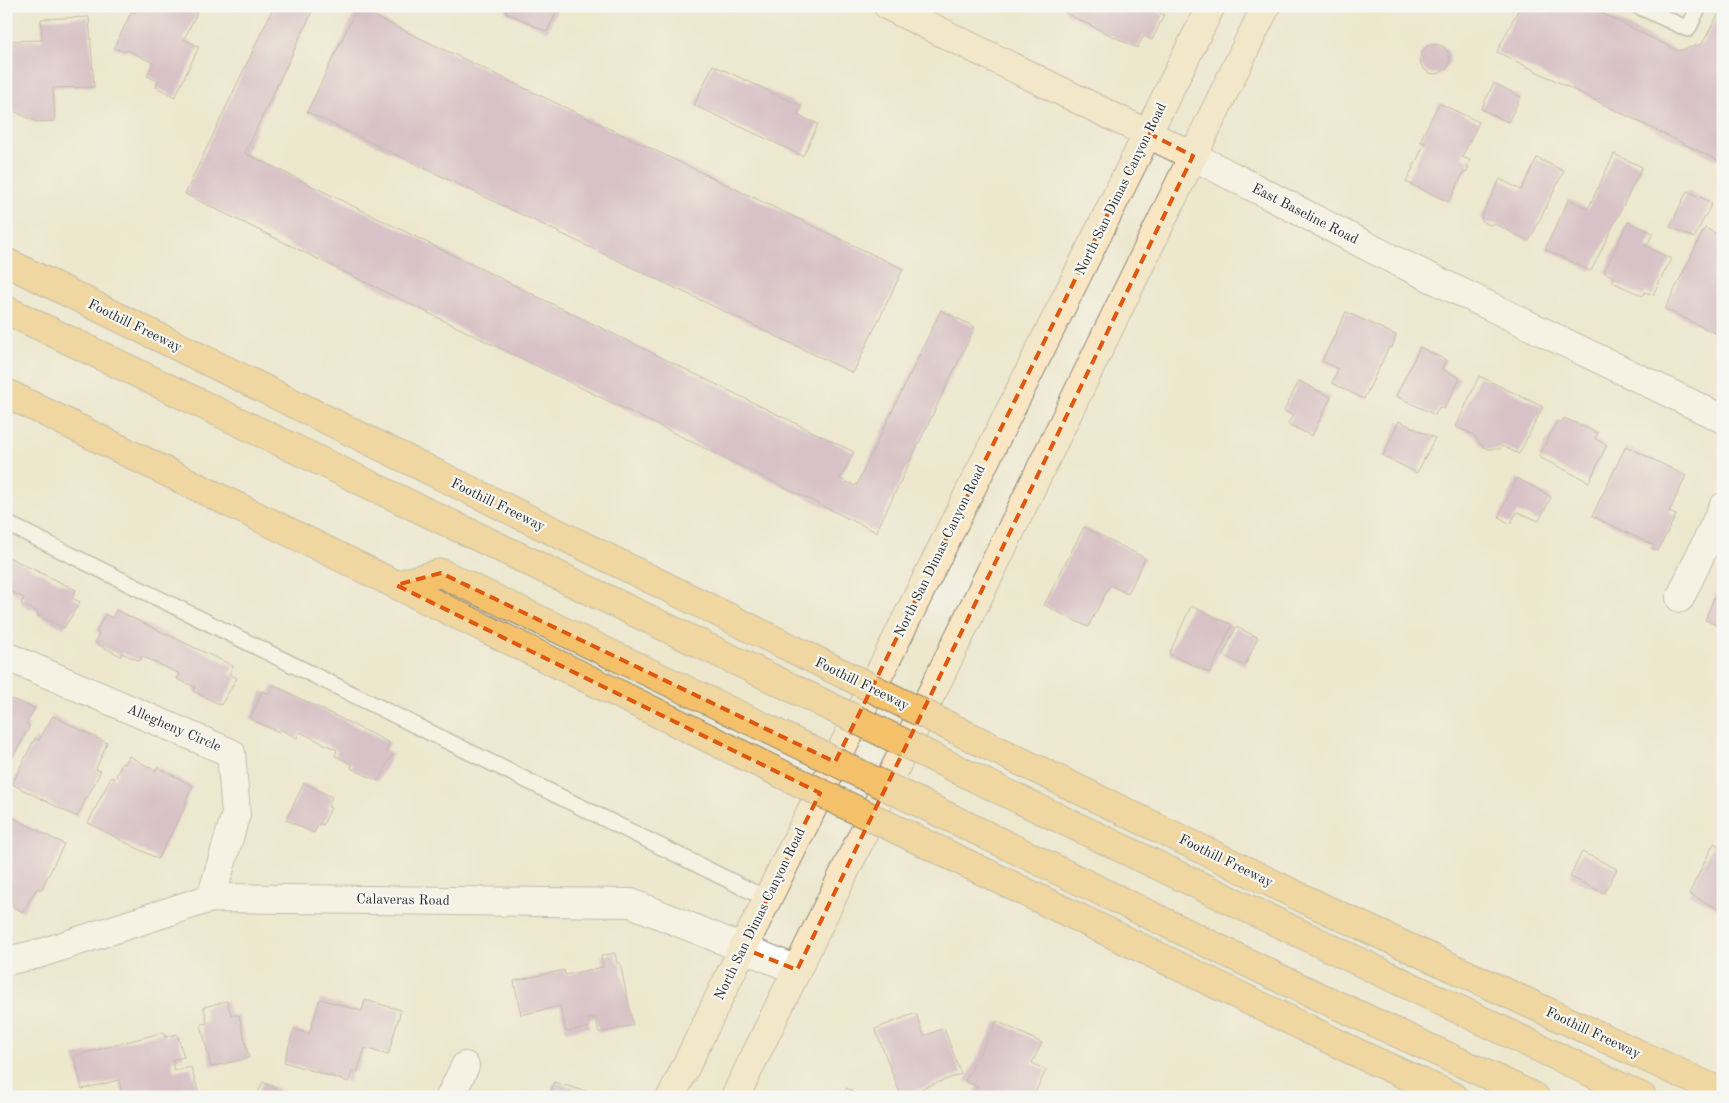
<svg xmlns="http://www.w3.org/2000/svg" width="1729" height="1103" font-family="'Old Standard TT',serif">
	<rect width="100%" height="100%" fill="#f6f6f2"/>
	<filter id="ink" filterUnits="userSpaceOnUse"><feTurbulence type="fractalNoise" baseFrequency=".02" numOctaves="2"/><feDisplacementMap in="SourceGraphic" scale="10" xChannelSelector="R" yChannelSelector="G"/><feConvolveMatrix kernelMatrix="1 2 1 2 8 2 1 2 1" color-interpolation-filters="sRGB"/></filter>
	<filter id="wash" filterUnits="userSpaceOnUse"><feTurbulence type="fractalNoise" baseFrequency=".0096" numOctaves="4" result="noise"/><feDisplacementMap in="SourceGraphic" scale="20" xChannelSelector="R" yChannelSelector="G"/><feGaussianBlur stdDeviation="1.12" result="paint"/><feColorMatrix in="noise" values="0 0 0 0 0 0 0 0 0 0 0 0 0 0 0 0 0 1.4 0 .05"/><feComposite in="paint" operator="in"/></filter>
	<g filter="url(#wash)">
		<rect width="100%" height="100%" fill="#ece7cd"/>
		<g id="blocks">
			<path fill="#bf96c0" d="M138,6H181L197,13L184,39L199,47L175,97L156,87L158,81L147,76L153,63L127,50L126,52L114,48L132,11L135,13Z
				M274,6H315L245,153L854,452L840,479L856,486L941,310L975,327L876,532L185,194Z
				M508,6H559L547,32L505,12Z
				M1069,6H1157L1155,10L1164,15L1152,40L1144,36L1137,48L1065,13Z
				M1520,6H1588L1678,51L1702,44L1723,6V163L1497,52Z
				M357,8L903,269L853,373L307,112Z
				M89,17L94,87L53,88L55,121L36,122L6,107V41L42,40L41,19Z
				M1420 59a15 15 0 1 1 30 0a15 15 0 1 1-30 0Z
				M713,65L801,106L797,115L818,124L803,156L694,105Z
				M1494,83L1521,97L1508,122L1481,109Z
				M1439,103L1479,122L1462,157L1470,160L1467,167H1469L1466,173L1464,172L1449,202L1406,182L1425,143L1420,141Z
				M1614,154L1642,167L1591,271L1545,249L1569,199L1588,209Z
				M1537,158L1564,171L1529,241L1493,223L1490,225L1483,222L1481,217L1500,179L1521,190Z
				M1687,191L1712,203L1694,238L1670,227Z
				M1628,222L1653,233L1646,247L1671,259L1653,295L1645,292L1643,296L1612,282L1615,277L1604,272Z
				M1705,228L1723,237V262L1719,269L1723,271V322L1717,334L1665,309Z
				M1346,312L1396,335L1392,348L1389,347L1364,399L1332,383L1338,369L1322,361Z
				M1420,347L1446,360L1442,369L1460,378L1444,409L1439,407L1435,415L1396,396Z
				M1479,376L1543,407L1519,454L1502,446L1500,449H1488L1482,446L1474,435L1456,427Z
				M1299,381L1331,397L1312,436L1288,424L1293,415L1284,411Z
				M1564,418L1598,433L1595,439L1607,445L1589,482L1539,457L1557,421L1561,423Z
				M1399,421L1435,438L1417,473L1383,456Z
				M1626,446L1686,476L1669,512L1676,515L1658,551L1651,548L1653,545L1592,516Z
				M1517,478L1551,497L1539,521L1517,512L1510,524L1499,517Z
				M1084,527L1145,558L1128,594L1110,585L1088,627L1044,605Z
				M6,556L76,590L72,598L80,602L64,628L37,615L38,612L21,604L24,598L6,589Z
				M1723,575V628L1705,620Z
				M1191,606L1232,625L1210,673L1169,654Z
				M116,610L233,666L229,674L237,678L221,705L193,691L195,687L177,679L180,674L142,656L140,661L122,653L121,656L95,643L99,633L96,632L105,614L112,618Z
				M1236,627L1258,637L1245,666L1223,655Z
				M273,685L390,743L386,751L393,754L378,781L351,768L352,764L335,756L337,750L300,732L297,738L280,729L279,732L250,719L262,691L269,694Z
				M6,697L35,708L26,724L29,725L28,730L6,769Z
				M53,716L107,743L96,769L101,771L77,817L12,784L35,738L39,740Z
				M129,756L156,771L157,767L193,786L185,802L187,803L158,859L88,823L111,777L115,779L122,763L125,764Z
				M304,783L332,797L328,807L331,808L323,825L319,823L314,833L286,820Z
				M6,814L64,844L41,890L37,888L23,912L6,903Z
				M1714,843L1723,848V911L1689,894Z
				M1582,852L1617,869L1604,893L1570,877Z
				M615,953L617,963H620L633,1025L599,1033L596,1018L588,1019L590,1027L566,1032L560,1006L521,1015L514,981L564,970L565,975L603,967L601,956Z
				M320,999L362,1011L365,1000L401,1010L388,1055L365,1048L357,1073L352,1071L349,1082L284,1062L294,1029L309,1034Z
				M227,1001L231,1015H239L249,1058L211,1067L201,1024L207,1023L204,1007Z
				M916,1013L924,1036L944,1028L961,1074L901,1096L875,1029Z
				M997,1021L1042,1043L1032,1063L1046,1070L1033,1097H985L975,1092L978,1087L965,1081Z
				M164,1032L165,1037L177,1034L184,1057L172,1060L174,1071L191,1067L200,1097H123L119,1080L82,1089L74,1056Z
				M263,1082L293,1097H256Z
				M554,1082L602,1096L601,1097H549Z
				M847,1088L860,1097H840Z"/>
		</g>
	</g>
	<g filter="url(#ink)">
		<use href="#blocks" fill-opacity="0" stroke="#8c897c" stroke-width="1"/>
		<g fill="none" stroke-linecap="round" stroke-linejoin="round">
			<g stroke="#8c897c" stroke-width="18">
				<path id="lane" d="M1638,6L1688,29L1699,6
					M6,523L767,899"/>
			</g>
			<g stroke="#8c897c" stroke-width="30">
				<path id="street" d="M1193,156L1390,258L1723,419
					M1680,598L1723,507
					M6,656L231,753L236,814L211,898
					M6,961L38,954L211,898L631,903L797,970
					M450,1097L465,1066"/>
			</g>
			<g stroke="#8c897c" stroke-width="30">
				<path id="secondary" d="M888,6L1193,156
					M671,1097L743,948L1211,6
					M735,1097L1266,6"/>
			</g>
			<g stroke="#8c897c" stroke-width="30">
				<path id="highway" d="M6,262L805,655
					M6,310L790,687
					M6,393L755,761
					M396,585L441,573L770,730
					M993,748L1321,907L1723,1093
					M977,779L1642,1097
					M957,821L1281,979L1535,1097
					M943,852L1370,1059L1454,1097"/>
			</g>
			<use href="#lane" stroke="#fff" stroke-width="15"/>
			<use href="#street" stroke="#fff" stroke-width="28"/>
			<use href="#secondary" stroke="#fbe6c3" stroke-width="28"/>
			<use href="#highway" stroke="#f4c16a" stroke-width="28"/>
			<g stroke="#8c897c" stroke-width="30" stroke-linecap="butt">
				<path id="highway-bridge" d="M805,655L993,748
					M790,687L977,779
					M770,730L957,821
					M755,761L943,852"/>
			</g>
			<use href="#highway-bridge" stroke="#f4c16a" stroke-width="28"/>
		</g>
	</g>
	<path d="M0 0H1729V1103H0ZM1148,133L1193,156L797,970L743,948L820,793L396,585L441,573L835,762Z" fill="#ece7cd" fill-opacity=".55" fill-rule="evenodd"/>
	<path fill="none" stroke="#df570e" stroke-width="4" stroke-dasharray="10 6" stroke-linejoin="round" d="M1148,133L1193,156L797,970L743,948L820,793L396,585L441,573L835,762Z"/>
	<g text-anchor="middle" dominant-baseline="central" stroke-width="4.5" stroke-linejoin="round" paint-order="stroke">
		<g font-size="14" fill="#2b2b2b" stroke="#f6f6f2">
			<text transform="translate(1121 189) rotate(-64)">North San Dimas Canyon Road</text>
			<text transform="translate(1305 214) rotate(27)">East Baseline Road</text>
			<text transform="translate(135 326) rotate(26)">Foothill Freeway</text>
			<text transform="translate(498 505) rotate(26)">Foothill Freeway</text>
			<text transform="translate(940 551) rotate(-64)">North San Dimas Canyon Road</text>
			<text transform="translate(862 684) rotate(26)">Foothill Freeway</text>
			<text transform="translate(174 728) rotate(23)">Allegheny Circle</text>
			<text transform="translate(1226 861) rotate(26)">Foothill Freeway</text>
			<text transform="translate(403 900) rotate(1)">Calaveras Road</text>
			<text transform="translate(760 914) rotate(-64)">North San Dimas Canyon Road</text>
			<text transform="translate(1593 1033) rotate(25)">Foothill Freeway</text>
		</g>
	</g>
	<rect width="1729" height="1103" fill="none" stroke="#f6f6f2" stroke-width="25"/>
</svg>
